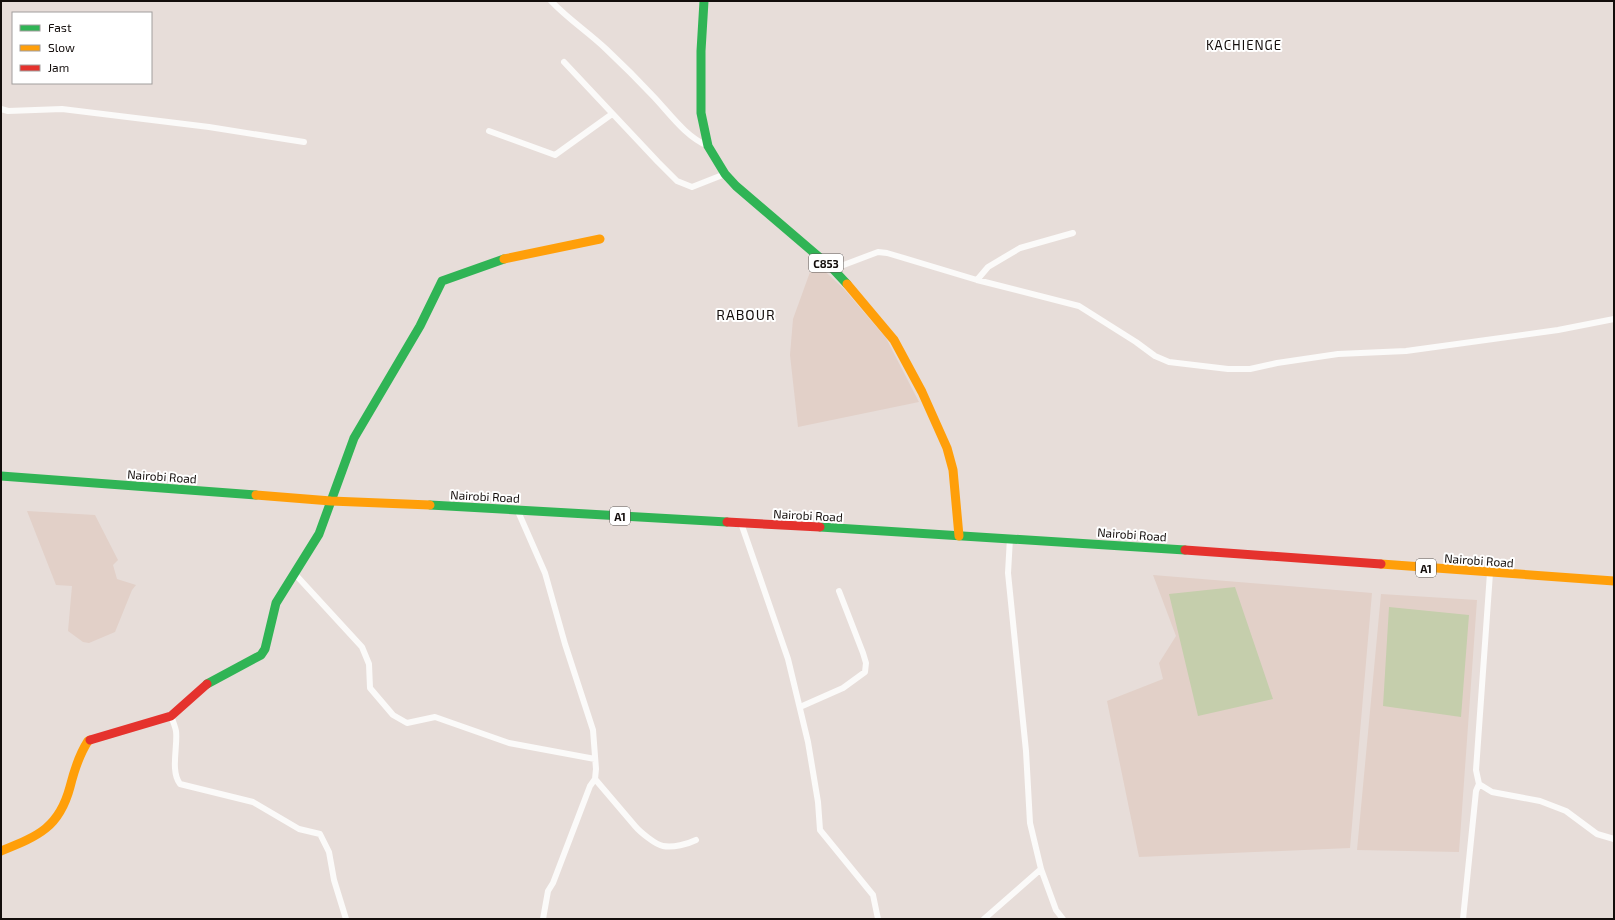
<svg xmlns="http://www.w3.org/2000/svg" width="1615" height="920" font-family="'Exo 2',sans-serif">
	<rect width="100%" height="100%" fill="#e7ddd9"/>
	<path fill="#e2d0c8" d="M814,261L844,289L886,338L919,402L798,427L790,355L793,319Z
		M27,511L95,515L118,560L113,565L117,579L136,585L132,590L115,632L89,643L83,642L68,631L72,586L56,585Z
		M1153,575L1372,593L1350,848L1139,857L1107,701L1163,679L1159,663L1176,636Z
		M1381,594L1477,600L1459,852L1357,850Z"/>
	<path fill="#c5ceac" d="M1235,587L1273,699L1198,716L1169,594Z
		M1389,607L1469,615L1461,717L1383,706Z"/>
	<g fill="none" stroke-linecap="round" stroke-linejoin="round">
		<path stroke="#fbfaf9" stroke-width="6" d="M551,1C568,19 588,32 606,49C623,65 639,81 654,97C670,114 686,137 708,146
			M564,62L658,162L677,181L692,187L725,174
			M1,109L8,111L62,109L209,127L304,142
			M489,131L555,155L612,114
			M833,269L878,252L887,253L977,280L1079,306L1136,342L1155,356L1169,362L1228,369H1250L1277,363L1338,354L1406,351L1558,330L1614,319
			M977,280L988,267L1020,248L1073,233
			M517,509L545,573L565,644L593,730L596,769L595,779L590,786L553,883L548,891L543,919
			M741,523L788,659L808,742L818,802L820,830L873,895L878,919
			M1010,538L1008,573L1026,751L1030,823L1041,869L1056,910L1063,919
			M294,573L362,647L369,664L370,688L393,715L407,723L435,717L509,743L595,759
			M1490,573L1476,770L1479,784L1492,792L1540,801L1566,811L1597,834L1614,839
			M800,707L843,688L865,672L866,663L863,653L839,591
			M171,716C173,721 175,726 176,731C178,746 170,771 180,784L253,802L299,829L320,834L329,852L334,880L346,919
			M595,779L635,826C640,832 656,845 663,846C673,848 688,844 696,840
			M984,919L1041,869
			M1463,919L1476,791L1479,784"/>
		<path stroke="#30b455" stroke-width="9" d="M704,1L701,51V113L708,146L725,174L736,186L833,269L847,284
			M1,476L256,495
			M430,505L727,522
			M820,527L1185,550
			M207,684L261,655L265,649L276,603L319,534L354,438L420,326L442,281L504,259"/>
		<path stroke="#ff9f0a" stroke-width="9" d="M504,259L600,239
			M847,284L894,340L922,392L947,448L953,470L959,536
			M256,495L331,501L430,505
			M1381,564L1614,581
			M1,851C38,836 59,828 70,787C74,771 79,755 88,741L90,740"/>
		<path stroke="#e5322d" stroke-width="9" d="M727,522L820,527
			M1185,550L1381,564
			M90,740L171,716L207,684"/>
	</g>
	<g text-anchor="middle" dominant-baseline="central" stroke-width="4" stroke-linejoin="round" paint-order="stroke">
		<g fill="#fff" stroke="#5a5654" stroke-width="1">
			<rect x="809" y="254" width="34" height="18" rx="3"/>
			<rect x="610" y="507" width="20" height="18" rx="3"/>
			<rect x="1416" y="559" width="20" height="18" rx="3"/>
		</g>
		<g font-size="11" font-weight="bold" fill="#130d0b">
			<text x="826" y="263">C853</text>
			<text x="620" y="516">A1</text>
			<text x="1426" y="568">A1</text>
		</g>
		<g font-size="12" fill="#130d0b" stroke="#fff">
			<text transform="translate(162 476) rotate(4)">Nairobi Road</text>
			<text transform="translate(485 496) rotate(3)">Nairobi Road</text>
			<text transform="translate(808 515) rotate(3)">Nairobi Road</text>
			<text transform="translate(1132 534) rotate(4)">Nairobi Road</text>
			<text transform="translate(1479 560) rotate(4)">Nairobi Road</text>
		</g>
		<g font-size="13" letter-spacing="1" fill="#130d0b" stroke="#fff">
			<text x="1244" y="45">KACHIENGE</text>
		</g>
		<g font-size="14" letter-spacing="1" fill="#130d0b" stroke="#fff">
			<text x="746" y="314">RABOUR</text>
		</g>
	</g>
	<rect width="1615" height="920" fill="none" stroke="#130d0b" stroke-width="4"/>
	<rect x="12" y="12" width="140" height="72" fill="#ffffff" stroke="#a19e9d"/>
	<rect x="20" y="25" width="20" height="6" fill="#30b455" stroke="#a19e9d"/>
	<text x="48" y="32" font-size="12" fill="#130d0b">Fast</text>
	<rect x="20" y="45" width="20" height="6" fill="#ff9f0a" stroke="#a19e9d"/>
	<text x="48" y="52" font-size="12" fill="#130d0b">Slow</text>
	<rect x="20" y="65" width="20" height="6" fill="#e5322d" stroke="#a19e9d"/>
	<text x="48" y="72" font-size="12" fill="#130d0b">Jam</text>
</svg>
